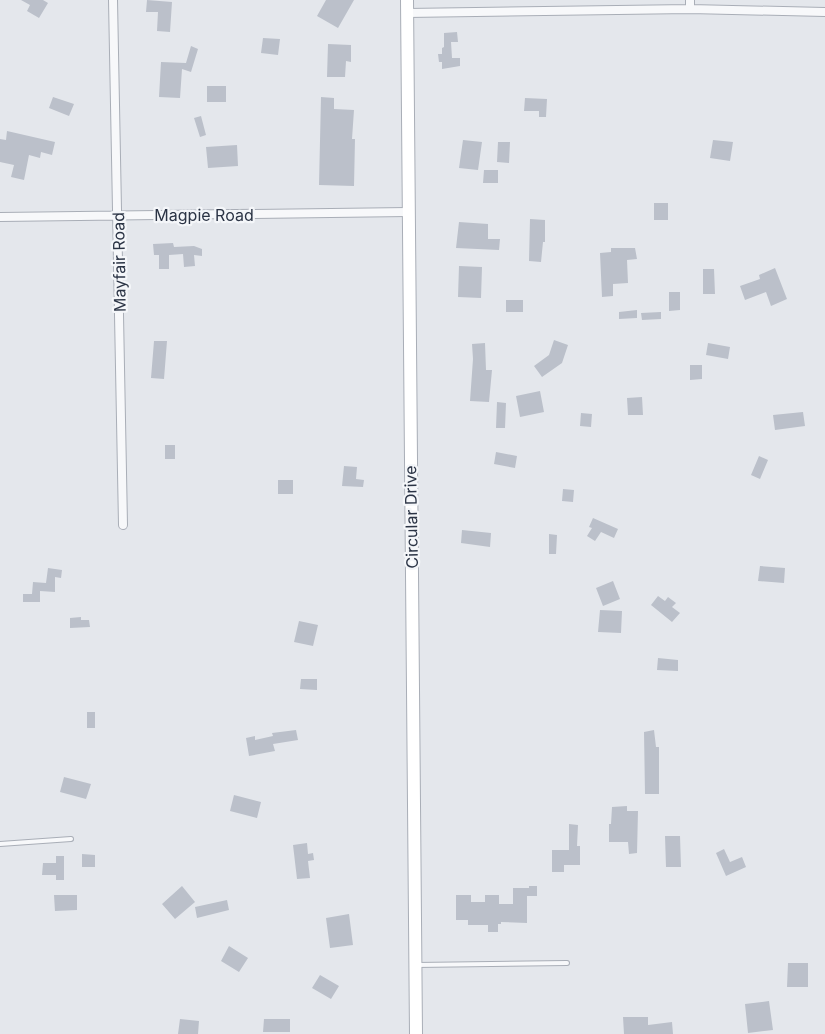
<svg xmlns="http://www.w3.org/2000/svg" width="825" height="1034" font-family="Inter,sans-serif">
	<rect width="100%" height="100%" fill="#e4e7ec"/>
	<path fill="#bbc0ca" d="M21,0H43L48,3L39,18L27,11L30,5Z
		M147,0L172,2L170,32L157,31L158,12H146Z
		M326,0H354L338,28L317,16Z
		M457,32L458,42H451L452,58H460V66L442,69V62H439L438,54H442V48L444,47V33Z
		M263,38L280,39L278,55L261,53Z
		M328,44L351,45V62L346,61L345,77H327Z
		M191,46L198,49L191,72L182,69L180,98L159,97L161,62L186,63Z
		M207,86H226V102H207Z
		M53,97L74,104L69,116L49,108Z
		M321,97L334,98V109L354,110L352,139H355L354,186L319,185Z
		M525,98L547,99L546,117H539V111H524Z
		M201,116L206,135L200,137L194,118Z
		M7,131L55,142L52,155L41,152L40,158L29,155L24,180L11,177L14,165L0,162V139L6,140Z
		M463,140L482,142L478,170L459,168Z
		M713,140L733,142L730,161L710,158Z
		M498,142H510L509,163L497,162Z
		M237,145L238,166L208,168L206,147Z
		M484,170H498V183H483Z
		M654,203H668V220H654Z
		M530,219L545,220V242H543L541,262L529,261Z
		M459,222L488,224V239H500L499,250L456,248Z
		M173,243L174,247L194,246L202,249V256L194,255L195,266L184,267L183,254L169,255V269H159V255H154L153,244Z
		M611,248H635L637,259L627,260L628,283L613,284V296L602,297L600,253L611,252Z
		M459,266L482,267L481,298L458,297Z
		M775,268L787,299L771,306L766,292L745,300L740,286L760,279L759,275Z
		M703,269H714L715,294H703Z
		M669,292H680V310L669,311Z
		M506,300H523V312H506Z
		M637,310V318L619,319V312Z
		M661,312V319L642,320L641,313Z
		M554,340L568,345L562,363L542,377L534,366L549,355Z
		M154,341H167L164,379L151,378Z
		M485,343L486,370H492L489,402L470,401L473,359L472,344Z
		M708,343L730,347L728,359L706,355Z
		M690,365H702V379L690,380Z
		M540,391L544,412L520,417L516,396Z
		M642,397L643,415H628L627,398Z
		M497,402L506,403L505,428H496Z
		M803,412L805,426L775,430L773,415Z
		M581,413L592,414L591,427L580,426Z
		M165,445H175V459H165Z
		M496,452L517,456L515,468L494,464Z
		M759,456L768,460L760,479L751,475Z
		M344,466L357,467L356,479L364,480L363,487L342,486Z
		M278,480H293V494H278Z
		M563,489L574,490L573,502L562,501Z
		M593,518L618,529L614,538L601,532L595,541L587,536L592,528L589,527Z
		M462,530L491,533L490,547L461,543Z
		M549,534L557,535L556,554H549Z
		M760,566L785,568L784,583L758,581Z
		M48,568L62,570L61,578L55,577V592L40,591V602H23V594H32L33,582L46,583Z
		M613,581L620,599L603,606L596,588Z
		M658,596L665,601L668,597L676,603L672,607L680,613L672,622L651,605Z
		M600,610L622,611L621,633L598,632Z
		M81,617V620H89L90,627L70,628V618Z
		M299,621L318,625L313,646L294,642Z
		M658,658L678,660V671L657,670Z
		M301,679H317V690L300,689Z
		M87,712H95V728H87Z
		M296,730L298,740L273,744L275,751L249,756L246,738L255,736V740L273,736L272,733Z
		M654,730L656,747H659V794H645L644,732Z
		M64,777L91,784L86,799L60,792Z
		M234,795L261,802L257,818L230,811Z
		M627,806V811H638L637,853L629,854L628,842H609V824H611L612,807Z
		M569,824L578,825L577,846H580V865H564V872H552V850H569Z
		M665,836H680L681,867H666Z
		M307,843L308,854L313,853L314,860L308,861L310,878L297,879L293,845Z
		M724,849L730,862L742,857L746,867L726,876L716,853Z
		M82,854L95,855V867H82Z
		M56,856H64V880H56V875H42L43,863H56Z
		M182,886L195,902L175,919L162,904Z
		M529,886H537V896H527V923L501,922V924H498V932H488V925H468V920H456V895H471V902H485V895H499V904H513V888H529Z
		M54,895H77V910L55,911Z
		M227,900L229,910L197,918L195,907Z
		M349,914L353,945L330,948L326,918Z
		M229,946L248,958L239,972L221,961Z
		M788,963H808V987H787Z
		M320,975L339,986L331,999L312,988Z
		M769,1001L773,1030L748,1033L745,1004Z
		M623,1017H648V1025L672,1022L673,1034H624Z
		M180,1019L199,1021L198,1034H178Z
		M264,1019H290V1032H263Z"/>
	<g fill="none" stroke-linecap="round" stroke-linejoin="round">
		<g stroke="#a9aeb7" stroke-width="6">
			<path id="lane" d="M0,844L71,839
				M416,965L567,963"/>
		</g>
		<g stroke="#a9aeb7" stroke-width="10">
			<path id="street" d="M113,0L123,525
				M690,9V0
				M407,13L690,9L825,12
				M0,217L408,212"/>
		</g>
		<g stroke="#a9aeb7" stroke-width="14">
			<path id="secondary" d="M407,0L416,1034"/>
		</g>
		<use href="#lane" stroke="#f7f8fa" stroke-width="4"/>
		<use href="#street" stroke="#f7f8fa" stroke-width="8"/>
		<use href="#secondary" stroke="#fff" stroke-width="12"/>
	</g>
	<g text-anchor="middle" dominant-baseline="central" stroke-width="4.5" stroke-linejoin="round" paint-order="stroke">
		<g font-size="16" fill="#2b3445" stroke="#f4f6f9">
			<text x="204" y="215">Magpie Road</text>
			<text transform="translate(119 262) rotate(-91)">Mayfair Road</text>
			<text transform="translate(411 517) rotate(-91)">Circular Drive</text>
		</g>
	</g>
</svg>
